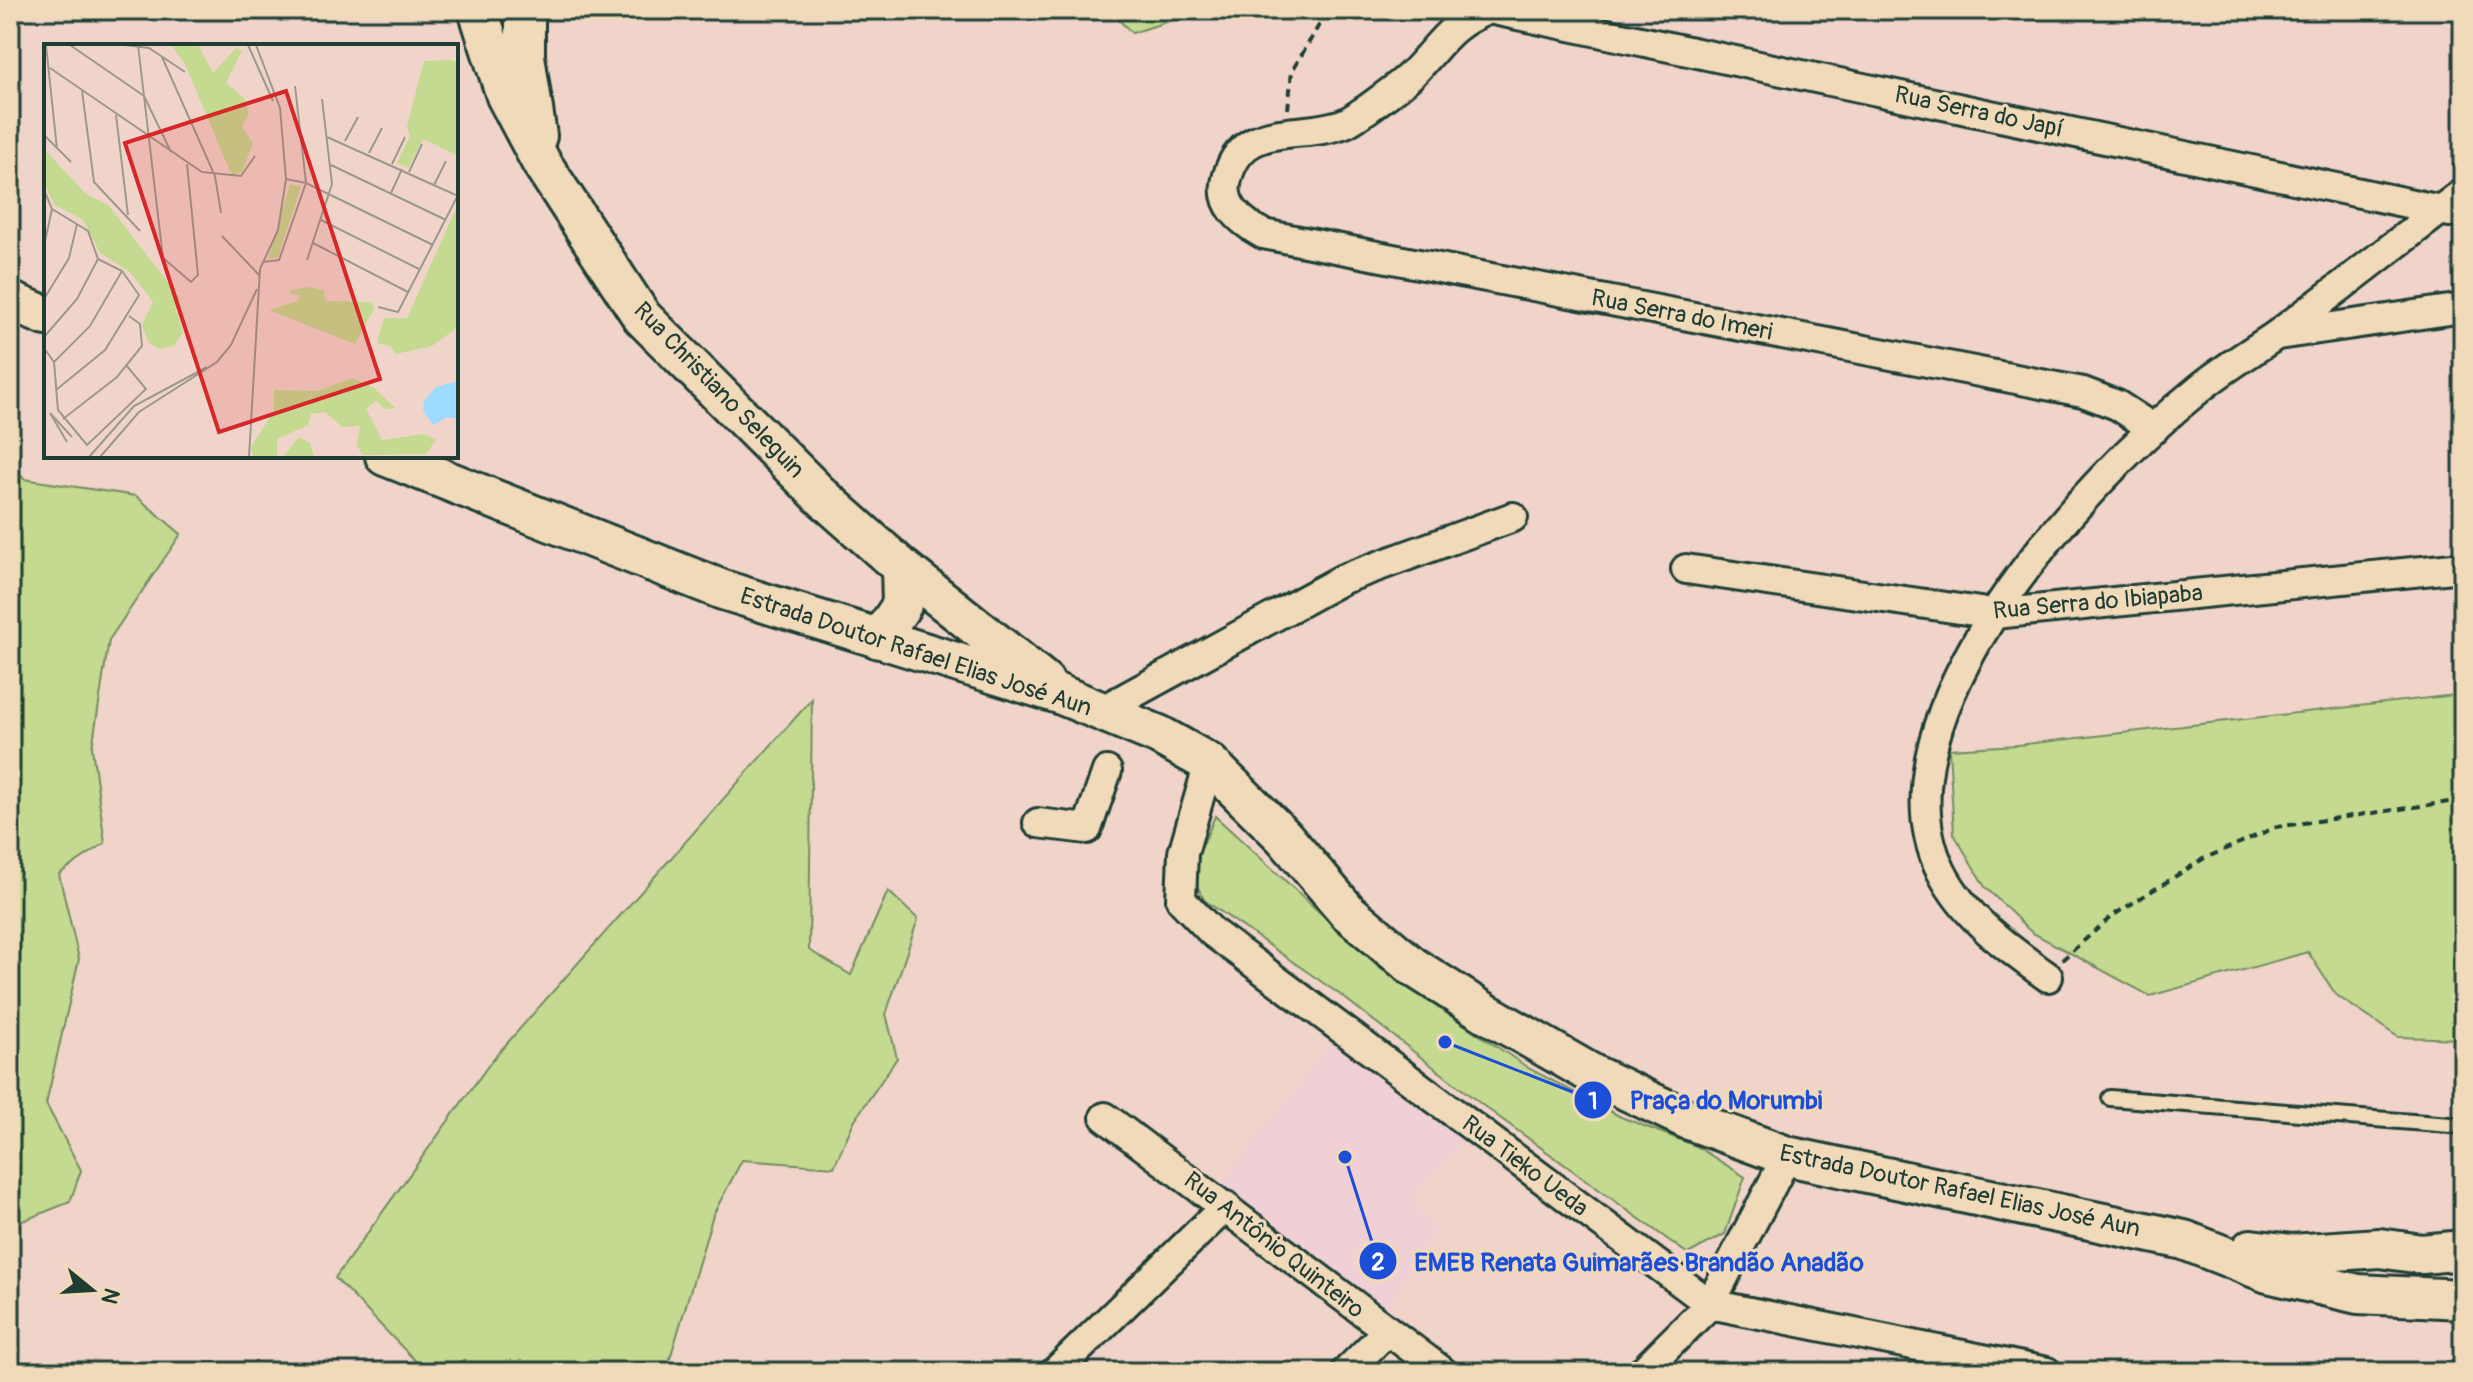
<svg xmlns="http://www.w3.org/2000/svg" width="2473" height="1382" font-family="Pangolin,sans-serif">
	<rect width="100%" height="100%" fill="#f0d4c9"/>
	<filter id="ink" filterUnits="userSpaceOnUse"><feTurbulence type="fractalNoise" baseFrequency=".0125" numOctaves="2"/><feDisplacementMap in="SourceGraphic" scale="16" xChannelSelector="R" yChannelSelector="G"/><feConvolveMatrix kernelMatrix="1 2 1 2 8 2 1 2 1" color-interpolation-filters="sRGB"/></filter>
	<g filter="url(#ink)">
		<path fill="#f0d0d4" d="M1338,1033L1475,1128L1410,1201L1436,1231L1382,1317L1219,1186Z"/>
		<path fill="#c4da90" stroke="#728c62" stroke-width="2" d="M1109,10H1204L1132,33Z
			M10,464L24,479L136,496L181,534L109,640L92,748L105,843L59,874L79,959L46,1104L81,1170L70,1202L10,1226Z
			M2463,694V1039L2398,1037L2336,995L2308,952L2150,996L2031,932L1985,887L1954,834L1949,749L2017,745Z
			M812,699L809,950L851,975L888,891L918,919L886,1014L897,1058L854,1121L834,1167L742,1160L713,1215L666,1372H426L335,1278L493,1059Z
			M1215,816L1378,966L1448,1014L1530,1069L1621,1117L1696,1146L1745,1177L1725,1234L1688,1254L1485,1107L1342,996L1204,900L1191,873Z"/>
		<g fill="none" stroke-linecap="round" stroke-linejoin="round">
			<g stroke="#1f3d34" stroke-width="20">
				<path id="lane" d="M2110,1098L2463,1126"/>
			</g>
			<g stroke="#1f3d34" stroke-width="34">
				<path id="street" d="M1487,10C1449,25 1441,44 1414,72C1400,86 1382,98 1366,110C1359,114 1352,120 1345,123C1300,141 1238,117 1226,184C1222,208 1245,224 1263,234L2083,392L2117,405L2154,429
					M1494,10L2450,212
					M2278,335L2463,308
					M1686,569L1994,614L2463,567
					M1101,711L1343,579L1513,517
					M1209,763L1183,853L1181,900L1212,932L1710,1304L2047,1372
					M1038,823L1087,829L1107,771
					M2048,977C2007,948 1964,917 1941,871C1865,715 2088,478 2200,388C2223,369 2250,353 2275,336C2338,290 2400,240 2463,193
					M1105,1117L1443,1372
					M1055,1372L1226,1206
					M1346,1372L1386,1332
					M1642,1372L1710,1304L1787,1156"/>
			</g>
			<g stroke="#1f3d34" stroke-width="44">
				<path id="secondary" d="M478,10L506,96L541,162L642,317L820,495L901,567L1044,681
					M525,10V56L537,136
					M10,301L46,316
					M385,456L723,590L1059,694L1159,735L1209,763L1283,836L1348,912L1412,966L1486,1013L1594,1075L1689,1120L1787,1156L2184,1240L2268,1273L2358,1294L2463,1299
					M879,639L902,605L901,567
					M2251,1249L2292,1254L2379,1248L2422,1254L2463,1250"/>
			</g>
			<path stroke="#1f3d34" stroke-width="4" stroke-dasharray="8 6" stroke-linecap="butt" d="M1288,109L1292,71L1328,10
				M2062,960L2112,916L2203,859L2276,827L2463,800"/>
			<use href="#lane" stroke="#f0dab9" stroke-width="14"/>
			<use href="#street" stroke="#f0dab9" stroke-width="28"/>
			<use href="#secondary" stroke="#f0dab9" stroke-width="38"/>
		</g>
	</g>
	<g text-anchor="middle" dominant-baseline="central" stroke-width="6" stroke-linejoin="round" paint-order="stroke">
		<g font-size="24" fill="#1f3d34" stroke="#f0dab9">
			<text transform="translate(1979 112) rotate(12)">Rua Serra do Japí</text>
			<text transform="translate(1682 315) rotate(11)">Rua Serra do Imeri</text>
			<text transform="translate(719 390) rotate(46)">Rua Christiano Seleguin</text>
			<text transform="translate(2098 602) rotate(-5)">Rua Serra do Ibiapaba</text>
			<text transform="translate(916 652) rotate(18)">Estrada Doutor Rafael Elias José Aun</text>
			<text transform="translate(1525 1166) rotate(37)">Rua Tieko Ueda</text>
			<text transform="translate(1960 1191) rotate(12)">Estrada Doutor Rafael Elias José Aun</text>
			<text transform="translate(1274 1245) rotate(38)">Rua Antônio Quinteiro</text>
		</g>
	</g>
	<g transform="translate(44 44)">
		<rect width="414" height="414" fill="#f0d4c9"/>
		<path d="M127,1H154L169,29L192,4L198,7L182,39L200,54L205,69L198,83L209,99L198,128L188,132L141,20ZM408,16L414,19V112L379,95L364,124L353,119L366,92L363,82L380,17ZM0,105L41,149L65,162L136,254L132,266L139,288L130,302L115,305L104,298L98,281L109,258L86,228L56,209L39,176L11,161L0,140ZM246,140L257,143L234,213L224,215ZM414,160V283L388,302L352,310L346,302L333,299L340,274H363ZM264,243L279,246L282,257L327,258L330,265L311,300L225,266L254,257L256,251L245,250L247,246ZM308,334L329,343L351,364L341,365L332,357L322,365L338,396L379,390L392,396L382,410L319,411L313,402L316,382L298,383L281,368L267,370L264,381L233,395V413H209L207,403L230,367V346L274,347ZM255,393L266,399L270,413H239Z" fill="#c4da90"/>
		<path d="M414,337V375L403,373L389,381L379,366L380,357L392,343Z" fill="#9edaff"/>
		<path fill="none" stroke="#9c988d" stroke-width="2" d="M2,1L13,105M26,1L100,52L127,108M80,1L105,4L141,28M94,1L119,214L147,238L154,231L143,120M204,1L229,57M118,13L171,132L177,169M6,24L158,128L197,132L211,112M38,47L50,138L96,187M72,71L84,171M0,91L27,118M283,93L414,152M301,97L314,73M325,109L338,84M348,120L361,93M287,121L402,176M365,128L378,100M242,135L262,139L389,201M390,141L402,117M0,146L8,165L0,202M347,149L358,125M8,165L44,187L54,215L78,227L95,251L61,306L12,346M277,176L375,225M178,192L216,232M269,199L364,248M263,216L288,140L278,55M218,218L235,216L262,139L251,42M0,255L25,214L33,180M334,263L354,268L414,151M0,293L33,255L54,215M0,304L10,318L14,366L43,401L102,345L82,321M10,318L46,282L78,227M19,375L73,333L98,302L96,280L85,272M23,398L6,369L28,393M45,413L90,362L163,323M56,413L95,368L173,318L187,301L213,245M205,413L216,225L234,186L242,135L236,64L212,1"/>
		<path fill="#d62828" fill-opacity="0.15" stroke="#d62828" stroke-width="4" d="M242,47L336,335L175,388L81,99Z"/>
		<rect width="414" height="414" fill="none" stroke="#1f3d34" stroke-width="4"/>
	</g>
	<path fill="none" stroke="#1d4ed8" stroke-width="3" d="M1445 1042L1593 1100M1345 1157L1378 1261"/>
	<g fill="#1d4ed8" stroke="#f0dab9" stroke-width="3">
		<circle cx="1445" cy="1042" r="8"/>
		<circle cx="1345" cy="1157" r="8"/>
		<circle cx="1593" cy="1100" r="20"/>
		<circle cx="1378" cy="1261" r="20"/>
	</g>
	<g font-size="24" text-anchor="middle" font-weight="bold" fill="#fff">
		<text x="1593" y="1109">1</text>
		<text x="1378" y="1270">2</text>
	</g>
	<g font-size="26" text-anchor="middle" font-weight="bold" fill="#1d4ed8" stroke="#f0dab9" stroke-width="6" stroke-linejoin="round" paint-order="stroke">
		<text x="1726" y="1109">Praça do Morumbi</text>
		<text x="1639" y="1271">EMEB Renata Guimarães Brandão Anadão</text>
	</g>
	<rect width="2473" height="1382" fill="none" stroke="#f0dab9" stroke-width="40"/>
	<rect x="20" y="20" width="2433" height="1342" fill="none" stroke="#1f3d34" stroke-width="3" filter="url(#ink)"/>
	<g transform="translate(92 1290) rotate(108)" stroke="#f0dab9" stroke-width="6" paint-order="stroke">
	<path d="M0-6L14 30L0 20L-14 30Z" fill="#1f3d34"/>
	<text y="-12" font-size="22" font-weight="bold" text-anchor="middle" fill="#1f3d34">N</text>
	</g>
</svg>
